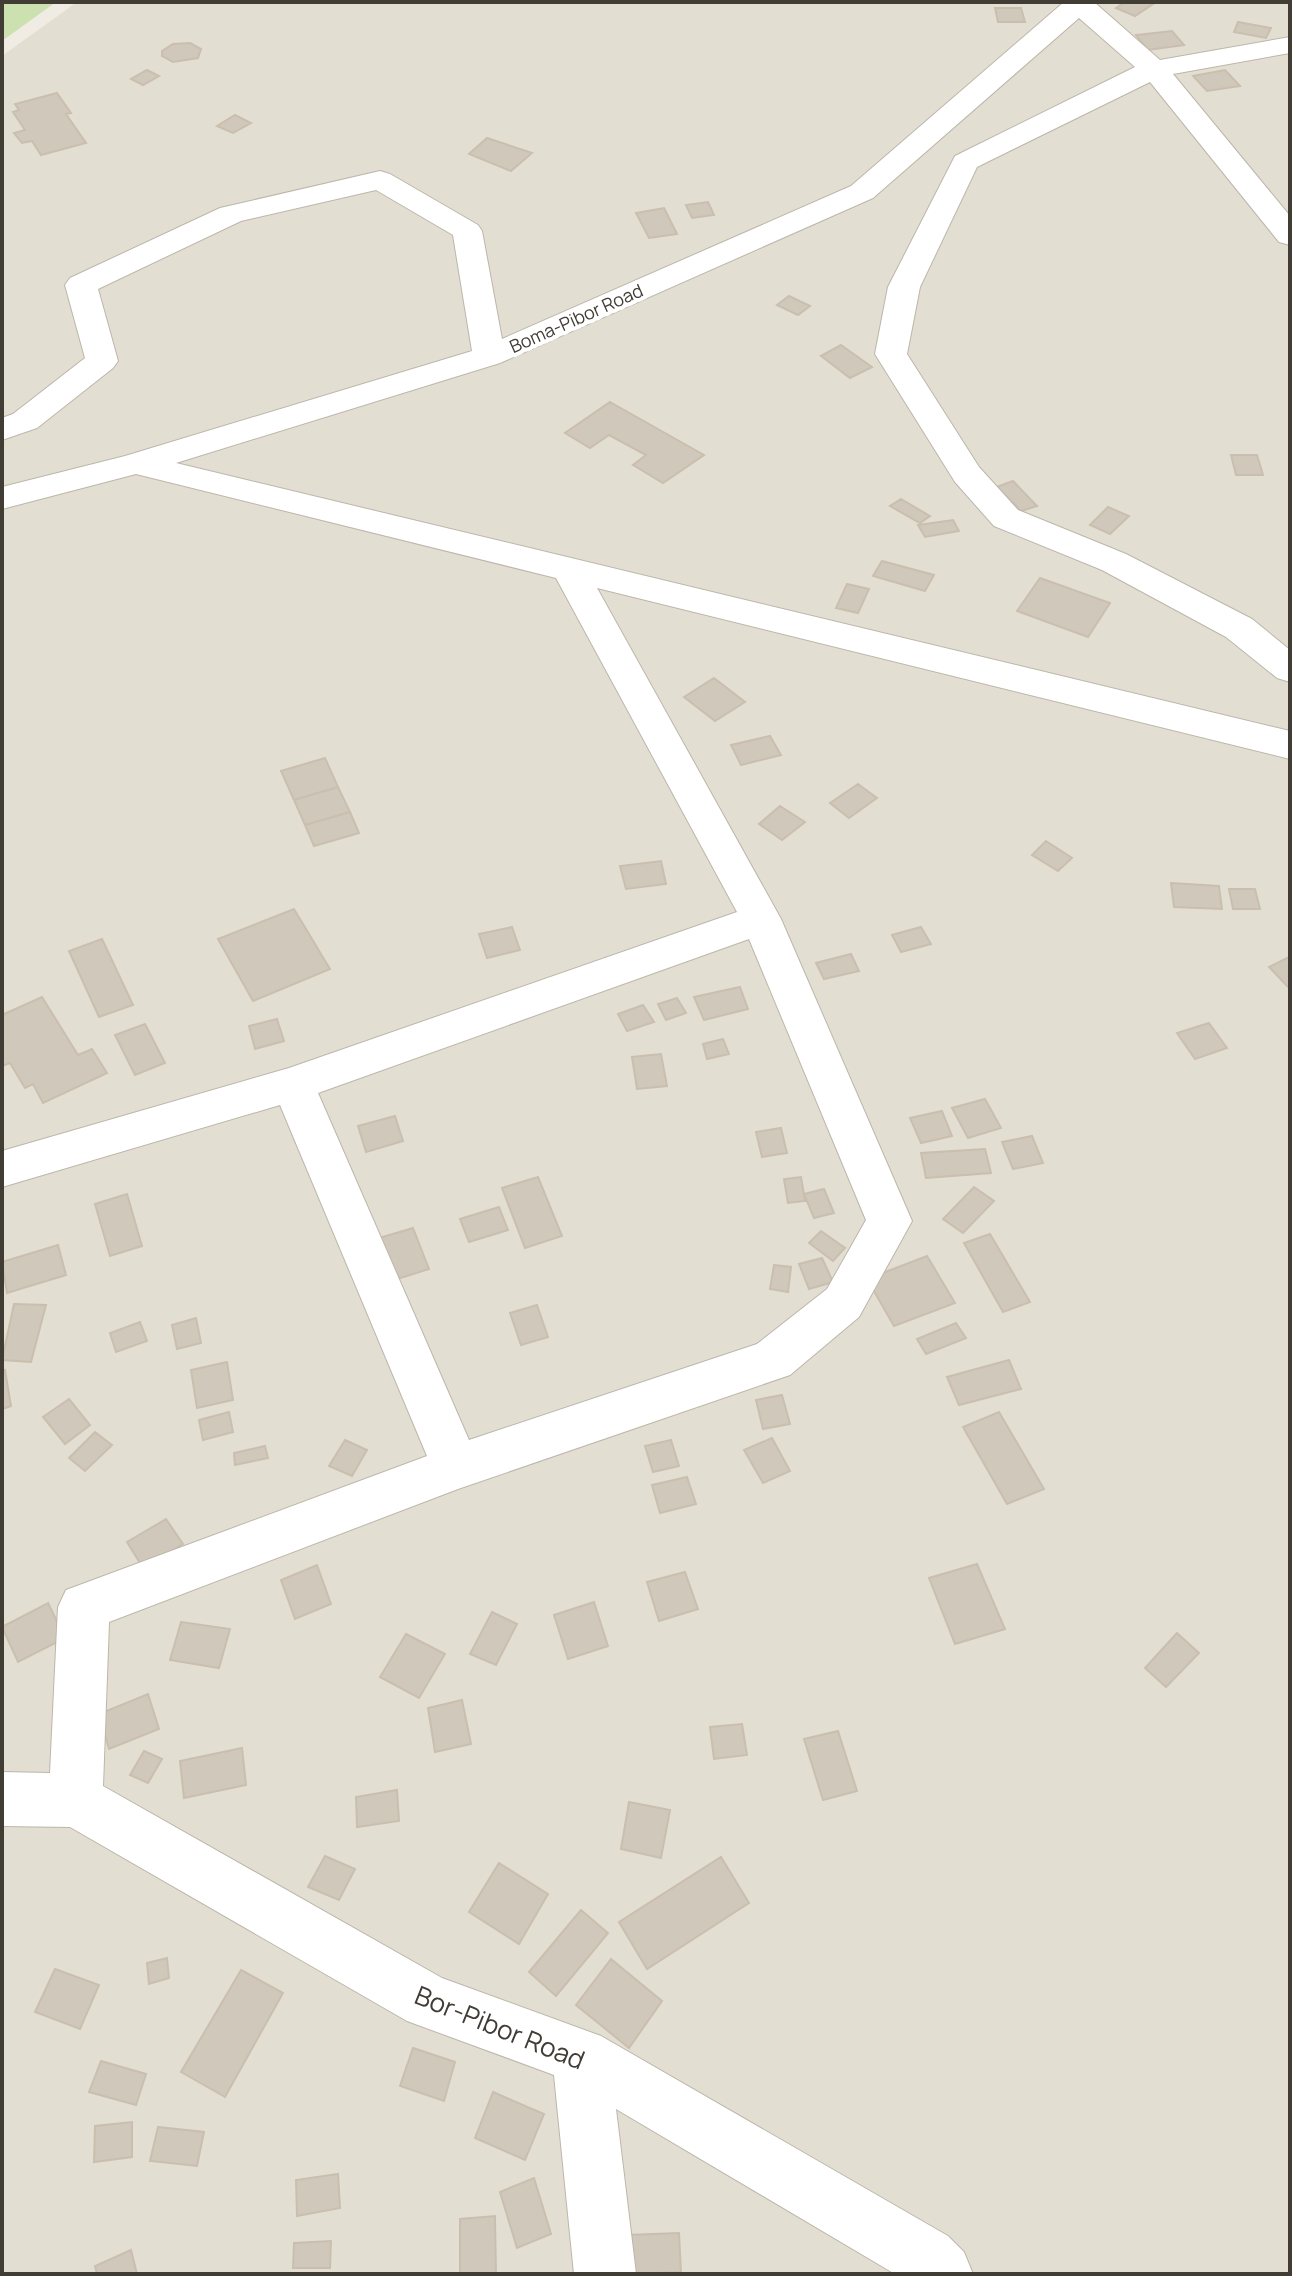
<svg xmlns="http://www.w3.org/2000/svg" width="1292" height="2276" font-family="Manrope,sans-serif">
	<rect width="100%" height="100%" fill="#f0ece4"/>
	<path fill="#e3ded2" d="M77,2H1290V2274H2V56Z"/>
	<path fill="#cbe1b0" d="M2,2H56L2,41Z"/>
	<path fill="#d0c8ba" stroke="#cabfae" stroke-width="2" d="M1125,2H1147L1153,4L1135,16L1116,8Z
		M995,8H1021L1025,22H998Z
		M1238,22L1271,28L1266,38L1234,32Z
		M1172,31L1184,45L1148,50L1136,35Z
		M190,43L201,49L198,58L173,62L162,56V51L173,44Z
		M147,70L159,76L143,85L131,79Z
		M1225,70L1240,86L1207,91L1193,76Z
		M57,93L71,113L66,114L86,143L41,155L32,141L22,143L14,133L25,130L13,112L19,110L15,104Z
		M235,115L251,123L233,133L217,126Z
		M487,138L532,153L511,171L469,154Z
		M708,202L714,215L692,218L686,205Z
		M664,208L677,234L649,238L636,213Z
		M789,296L810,306L798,315L777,305Z
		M841,345L872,367L850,378L821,356Z
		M610,402L704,455L663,483L633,465L646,455L609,435L590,448L565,433Z
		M1231,455H1257L1263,475H1236Z
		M1013,481L1037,506L1021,511L997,487Z
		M901,499L930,516L920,523L890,506Z
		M1108,507L1129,516L1110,534L1090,525Z
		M953,520L959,531L925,537L918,525Z
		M882,561L934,575L925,591L873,576Z
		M1040,578L1110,603L1088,637L1017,611Z
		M847,584L869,589L858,613L836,608Z
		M714,678L745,702L715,721L684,697Z
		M770,736L781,755L741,765L731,745Z
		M325,758L338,787L294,800L281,771Z
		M858,784L877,798L849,818L830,803Z
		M338,787L350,812L305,825L294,800Z
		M780,806L805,822L782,840L759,824Z
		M350,812L359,833L314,846L305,825Z
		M1046,841L1072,858L1058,871L1032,855Z
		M661,861L666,884L626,889L620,866Z
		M1171,883L1219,886L1222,909L1174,907Z
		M1229,889H1255L1260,909H1233Z
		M294,909L330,969L253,1001L218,939Z
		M512,927L520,950L487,958L479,934Z
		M921,927L931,944L901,952L892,935Z
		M102,939L133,1005L99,1017L69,951Z
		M851,954L859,971L824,979L816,963Z
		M1289,957L1290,958V989L1269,967Z
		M740,987L748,1009L704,1020L694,997Z
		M42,997L78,1055L92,1049L107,1073L43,1103L33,1084L25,1088L10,1063L2,1066V1015Z
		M677,998L686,1013L666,1020L658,1004Z
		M643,1005L654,1022L627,1031L618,1014Z
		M277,1019L284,1041L255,1049L249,1026Z
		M1209,1023L1227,1048L1195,1059L1177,1033Z
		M145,1024L165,1063L135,1075L115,1035Z
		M723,1039L729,1054L707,1059L703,1044Z
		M661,1054L667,1086L637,1089L632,1057Z
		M985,1099L1001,1128L968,1138L952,1108Z
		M942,1111L952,1136L921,1143L910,1118Z
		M395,1116L403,1141L366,1152L358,1126Z
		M781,1128L787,1153L762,1157L756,1132Z
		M1032,1136L1043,1163L1013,1169L1002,1142Z
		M985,1149L991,1173L926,1178L921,1153Z
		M538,1177L562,1236L525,1248L502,1188Z
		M801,1177L805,1201L788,1203L784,1179Z
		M974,1187L994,1201L963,1233L943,1219Z
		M824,1189L834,1213L814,1218L804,1194Z
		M127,1194L142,1246L110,1256L95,1204Z
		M499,1207L508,1230L469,1242L460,1219Z
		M413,1228L429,1269L391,1281L376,1239Z
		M821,1231L845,1248L833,1261L809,1243Z
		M990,1234L1030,1302L1003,1312L964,1243Z
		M58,1245L66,1275L7,1293L2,1262Z
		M927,1256L955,1303L894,1326L867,1279Z
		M822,1258L833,1282L809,1289L799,1264Z
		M774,1265L791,1267L788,1292L770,1289Z
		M14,1304L46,1305L31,1362L2,1360Z
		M537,1305L548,1337L521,1345L510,1313Z
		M196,1318L201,1343L177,1349L172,1325Z
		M140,1322L147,1341L116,1352L110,1333Z
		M956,1323L966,1338L926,1354L917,1339Z
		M1009,1360L1021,1389L959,1405L947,1377Z
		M227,1362L233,1400L197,1408L191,1370Z
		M5,1370L11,1406L2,1409V1371Z
		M782,1395L790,1424L763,1429L756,1400Z
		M69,1399L90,1425L65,1444L43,1417Z
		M229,1412L233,1432L203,1440L199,1420Z
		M999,1412L1044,1489L1007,1504L963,1427Z
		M95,1432L112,1445L85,1471L69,1458Z
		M772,1438L790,1471L763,1483L744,1450Z
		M345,1440L367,1450L352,1476L329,1466Z
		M671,1440L679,1466L653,1472L645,1446Z
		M265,1446L268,1458L235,1465L234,1453Z
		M687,1477L696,1504L660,1513L652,1485Z
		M166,1519L183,1544L143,1568L127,1542Z
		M977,1564L1005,1629L955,1644L929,1578Z
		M317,1565L331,1604L295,1619L281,1580Z
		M685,1572L698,1609L659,1621L647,1582Z
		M594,1602L608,1646L568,1659L554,1615Z
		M48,1603L65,1638L18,1662L2,1627Z
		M492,1612L517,1624L496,1665L470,1654Z
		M181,1622L230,1629L219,1668L170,1660Z
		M1177,1633L1199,1653L1166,1687L1145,1668Z
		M406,1634L445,1654L419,1698L380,1677Z
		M148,1694L159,1729L109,1749L99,1714Z
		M462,1700L471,1744L435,1752L428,1708Z
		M742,1724L747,1755L714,1759L710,1727Z
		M838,1731L857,1791L823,1800L804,1739Z
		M242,1748L246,1785L184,1798L180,1761Z
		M144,1751L162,1759L148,1783L130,1775Z
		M397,1790L399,1821L357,1827L356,1797Z
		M629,1802L670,1810L661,1858L621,1849Z
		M325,1856L355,1869L339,1900L308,1887Z
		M721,1857L749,1903L647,1969L619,1922Z
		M499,1863L548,1894L519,1944L469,1912Z
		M581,1910L608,1933L556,1996L529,1972Z
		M167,1958L169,1978L149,1984L147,1963Z
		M611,1959L662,2001L629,2048L576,2005Z
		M55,1969L99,1985L80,2029L35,2012Z
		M241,1970L283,1993L225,2097L181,2072Z
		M413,2048L455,2062L444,2101L400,2086Z
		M101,2061L146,2074L136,2105L89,2092Z
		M493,2092L544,2114L525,2160L475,2138Z
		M132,2122V2157L94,2162L95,2126Z
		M158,2127L204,2132L197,2166L150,2161Z
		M338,2174L340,2208L297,2216L296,2180Z
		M534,2178L551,2234L517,2248L500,2192Z
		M495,2216L496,2274H460V2219Z
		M679,2233L681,2272L628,2274L626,2235Z
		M331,2241L330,2268H293L294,2243Z
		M131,2250L137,2274H97L95,2266Z"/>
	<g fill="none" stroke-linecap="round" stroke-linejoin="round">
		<g stroke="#bdb6aa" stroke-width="2">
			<path id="minor" d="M1064,2H1094L1160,60L1290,37V53L1173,74L1290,216V245L1279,242L1150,82L977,167L920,287L907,354L979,467L1018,510L1126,554L1252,619L1290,650V682L1277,678L1226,637L1102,570L994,526L955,482L875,354L888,287L955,156L1135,67L1079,18L873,198L500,363L176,463L1290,731V759L597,588L781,919L912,1221L859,1317L790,1375L458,1489L109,1622L103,1786L442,1978L601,2036L948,2236L964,2252L973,2274H895L616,2109L636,2274H574L554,2075L407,2021L70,1827L2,1826V1772L50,1773L58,1607L66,1590L427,1456L280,1105L2,1187V1151L289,1068L737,912L556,578L136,474L2,509V487L125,456L472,351L453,235L376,190L241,221L98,289L118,361L113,368L37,428L2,440V418L13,414L85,358L65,285L70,278L220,208L380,171L390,174L478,225L482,231L502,339L851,186ZM749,939L866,1220L827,1289L757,1344L469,1440L318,1093Z"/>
		</g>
		<use href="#minor" fill="#fff" fill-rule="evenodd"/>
	</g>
	<g text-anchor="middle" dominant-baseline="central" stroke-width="8" stroke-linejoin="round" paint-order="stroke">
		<g font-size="18" fill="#413c34" stroke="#fff">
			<text transform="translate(576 318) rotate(-24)">Boma-Pibor Road</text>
		</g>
		<g font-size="26" fill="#413c34" stroke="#fff">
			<text transform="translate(500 2027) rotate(22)">Bor-Pibor Road</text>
		</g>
	</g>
	<rect width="1292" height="2276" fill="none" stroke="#413c34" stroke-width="8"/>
</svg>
